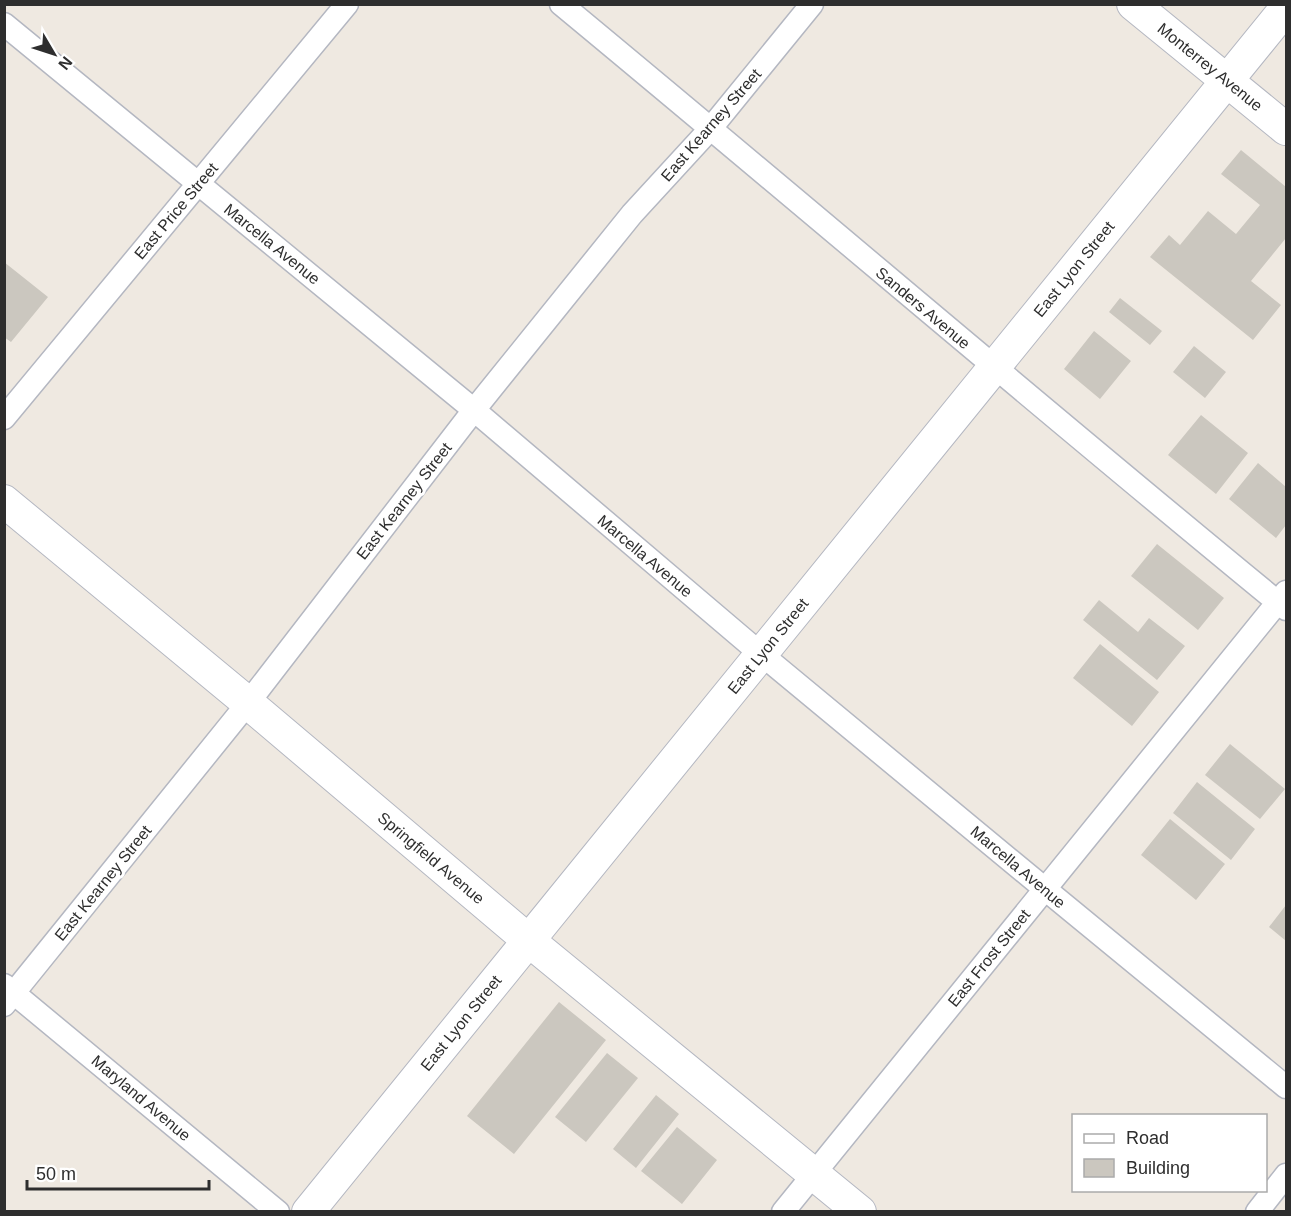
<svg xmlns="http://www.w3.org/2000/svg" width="1291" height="1216" font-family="Arial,sans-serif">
	<rect width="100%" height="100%" fill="#efe9e1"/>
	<path fill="#cbc7bf" d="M1241,150L1286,187V238L1251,281L1281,305L1253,340L1150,257L1169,235L1180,245L1208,211L1236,234L1260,205L1221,174Z
		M4,262L48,297L11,342L4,337Z
		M1120,298L1162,331L1150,345L1109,312Z
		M1094,331L1131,361L1100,399L1064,369Z
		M1194,346L1226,372L1205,398L1173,372Z
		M1201,415L1248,453L1216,494L1168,455Z
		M1258,463L1286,487V525L1276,538L1229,499Z
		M1157,544L1224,598L1198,630L1131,576Z
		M1099,600L1138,632L1149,618L1185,646L1157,680L1083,620Z
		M1100,644L1159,692L1132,726L1073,678Z
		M1230,744L1285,789L1260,819L1205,775Z
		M1197,782L1255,829L1231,860L1173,813Z
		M1170,819L1225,864L1196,900L1141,855Z
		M1286,905V941L1269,927Z
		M559,1002L606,1040L514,1154L467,1116Z
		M607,1053L638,1078L586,1142L555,1117Z
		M656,1095L679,1114L636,1168L613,1149Z
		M677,1127L717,1160L682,1204L641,1171Z"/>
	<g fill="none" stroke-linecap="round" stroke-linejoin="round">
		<g stroke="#b4b7c1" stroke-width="25">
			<path id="street" d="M561,4C804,205 1043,410 1286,609
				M4,24L474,410L761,654L1045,889L1286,1087
				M4,418L347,4
				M4,985L278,1212
				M4,1005L248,703L474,410L632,214L711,128L812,4
				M783,1212L1286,592
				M1257,1212L1286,1175"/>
		</g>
		<g stroke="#b4b7c1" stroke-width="34">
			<path id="secondary" d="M1133,4L1286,129
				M4,501L248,703L528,940L860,1212
				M308,1212L1286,8"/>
		</g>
		<use href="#street" stroke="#fff" stroke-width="22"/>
		<use href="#secondary" stroke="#fff" stroke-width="32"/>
	</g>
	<g text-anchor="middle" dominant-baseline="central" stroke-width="6" stroke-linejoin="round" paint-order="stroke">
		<g font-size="16" fill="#2e2e2e" stroke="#fff">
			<text transform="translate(1210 67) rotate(39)">Monterrey Avenue</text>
			<text transform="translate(711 125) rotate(-49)">East Kearney Street</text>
			<text transform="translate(176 211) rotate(-50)">East Price Street</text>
			<text transform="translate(272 244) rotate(39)">Marcella Avenue</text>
			<text transform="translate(1074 269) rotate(-51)">East Lyon Street</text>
			<text transform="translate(923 308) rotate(40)">Sanders Avenue</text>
			<text transform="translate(404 501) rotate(-52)">East Kearney Street</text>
			<text transform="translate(645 556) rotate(40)">Marcella Avenue</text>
			<text transform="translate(768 646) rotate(-51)">East Lyon Street</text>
			<text transform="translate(431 858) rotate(40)">Springfield Avenue</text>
			<text transform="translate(1018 867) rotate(40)">Marcella Avenue</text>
			<text transform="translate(103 883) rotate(-51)">East Kearney Street</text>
			<text transform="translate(989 958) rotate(-51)">East Frost Street</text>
			<text transform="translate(461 1023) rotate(-51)">East Lyon Street</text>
			<text transform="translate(141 1098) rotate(40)">Maryland Avenue</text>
		</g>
	</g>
	<rect width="1291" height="1216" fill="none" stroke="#2e2e2e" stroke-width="12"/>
	<rect x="1072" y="1114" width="195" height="78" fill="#ffffff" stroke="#ababab" stroke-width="1.5"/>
	<rect x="1084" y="1134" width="30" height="9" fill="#ffffff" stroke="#ababab" stroke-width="1.5"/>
	<text x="1126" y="1144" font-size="18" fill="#2e2e2e">Road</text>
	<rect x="1084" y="1159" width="30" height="18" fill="#cbc7bf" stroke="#ababab" stroke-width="1.5"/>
	<text x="1126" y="1174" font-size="18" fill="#2e2e2e">Building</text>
	<g transform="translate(54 54) rotate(129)" stroke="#ffffff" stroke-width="4.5" paint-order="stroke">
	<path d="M0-4.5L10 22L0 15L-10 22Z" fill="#2e2e2e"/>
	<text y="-9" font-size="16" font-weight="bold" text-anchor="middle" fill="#2e2e2e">N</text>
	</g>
	<path d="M27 1180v9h182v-9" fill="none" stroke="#2e2e2e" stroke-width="3"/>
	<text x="36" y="1180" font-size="18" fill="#2e2e2e" stroke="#ffffff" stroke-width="4.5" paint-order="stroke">50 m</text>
</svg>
